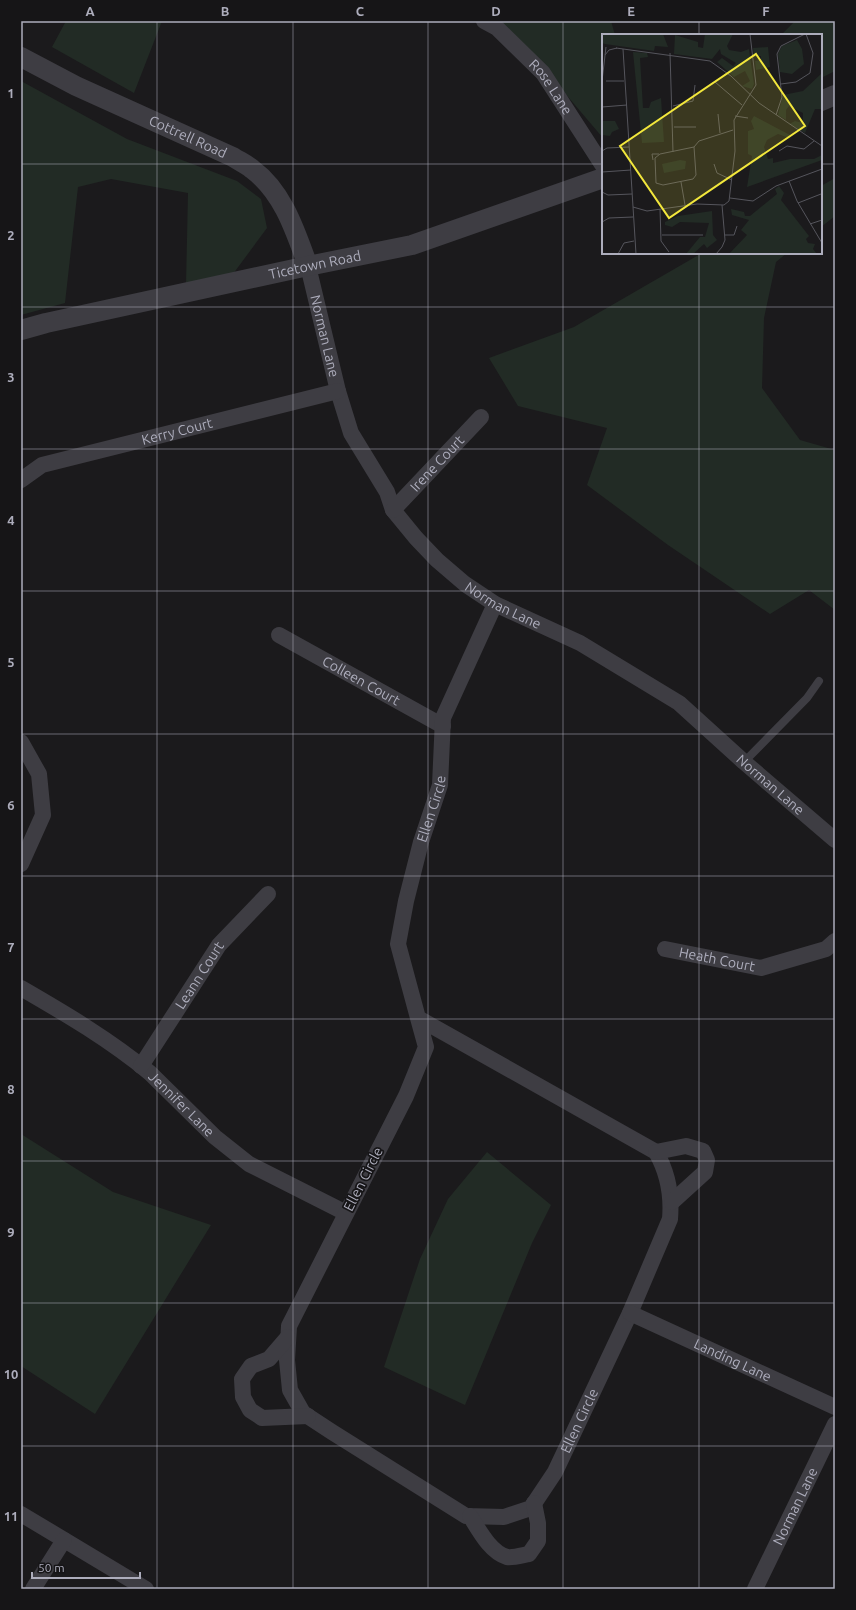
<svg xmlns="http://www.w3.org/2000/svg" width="856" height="1610" font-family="Ubuntu,sans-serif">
	<rect width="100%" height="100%" fill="#1b1a1c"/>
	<path fill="#222b25" d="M66,21H162L134,93L52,47Z
		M496,21H611L615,35H603V138L541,65Z
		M795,21H835V71L821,78V35H781Z
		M21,81L127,139L237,181L261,199L267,228L233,274L186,285L188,193L111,179L78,187L65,303L21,315Z
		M835,178V216L821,227V186Z
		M702,253H787L776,262L764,318L762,388L800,440L835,450V610L809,590L770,614L668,545L587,485L607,428L518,406L489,358L574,327Z
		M21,1134L113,1192L211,1225L95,1414L21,1366Z
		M487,1152L551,1205L532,1243L465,1405L384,1367L420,1259L448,1199Z"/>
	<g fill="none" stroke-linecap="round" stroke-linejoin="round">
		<path stroke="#3e3d43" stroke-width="8" d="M744,762L807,698L819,681"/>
		<g stroke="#3e3d43" stroke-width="16">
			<path id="s1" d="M484,21L497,28L543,73L603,166"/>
			<path id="s2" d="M308,266L338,391L351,433L387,492L393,510L416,538L437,560L465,584L495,604L580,643L679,703L744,762L835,840"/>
			<path id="s3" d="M21,480L42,465L338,391"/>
			<path id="s4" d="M393,510L481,417"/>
			<path id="s5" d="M279,635L443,726"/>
			<path d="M21,742L39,774L43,815L21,864"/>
			<path id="s6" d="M665,949L761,968L826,949L835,941"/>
			<path id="s7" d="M21,988C66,1014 110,1040 150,1073L215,1137L249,1164L346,1213"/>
			<path id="s8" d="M418,1018L426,1047L406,1096L289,1326L287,1360L290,1390L303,1413L332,1432L466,1516L504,1517L531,1508L555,1472L630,1313L670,1219C672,1195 668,1173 656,1152L418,1018L398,944L406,901L421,842L440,785L443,718L495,604"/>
			<path id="s9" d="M141,1066L219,945L268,894"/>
			<path d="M656,1152L686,1146L703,1151L707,1160L705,1172L672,1202"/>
			<path id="s10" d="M630,1313L835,1407"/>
			<path d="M288,1337L269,1359L251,1366L242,1379L243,1397L250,1410L262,1418L308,1416"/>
			<path d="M21,1514L146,1589"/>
			<path d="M470,1516C479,1530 490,1552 507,1557C513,1558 523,1555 529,1554L538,1541V1523L534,1503"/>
			<path d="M33,1589L64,1540"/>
			<path id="s11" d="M755,1589L835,1424"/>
		</g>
		<g stroke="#3e3d43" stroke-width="20">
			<path id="s12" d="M21,57L76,86L233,157C239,161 246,164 252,169C283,192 295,230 308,266"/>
			<path d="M821,101L835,95"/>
			<path id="s13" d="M21,330L46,323L308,266L412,245L603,178"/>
		</g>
	</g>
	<path fill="none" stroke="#adadbc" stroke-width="1" stroke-opacity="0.55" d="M157,21V1589M293,21V1589M428,21V1589M563,21V1589M699,21V35M21,164H603M821,164H835M699,253V1589M21,307H835M21,449H835M21,591H835M21,734H835M21,876H835M21,1019H835M21,1161H835M21,1303H835M21,1446H835"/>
	<g text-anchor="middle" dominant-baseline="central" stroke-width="3.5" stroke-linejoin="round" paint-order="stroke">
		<g font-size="14" fill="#adadbc" stroke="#161517">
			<text stroke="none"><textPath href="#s1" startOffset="95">Rose Lane</textPath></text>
			<text stroke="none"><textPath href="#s12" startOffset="185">Cottrell Road</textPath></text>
			<text stroke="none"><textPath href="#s13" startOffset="301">Ticetown Road</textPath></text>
			<text stroke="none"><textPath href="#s2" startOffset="72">Norman Lane</textPath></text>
			<text stroke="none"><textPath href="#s3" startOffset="165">Kerry Court</textPath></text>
			<text stroke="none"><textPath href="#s4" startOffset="64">Irene Court</textPath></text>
			<text stroke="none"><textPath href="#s2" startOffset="408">Norman Lane</textPath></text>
			<text stroke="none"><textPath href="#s5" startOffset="94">Colleen Court</textPath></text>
			<text stroke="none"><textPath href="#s2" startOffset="732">Norman Lane</textPath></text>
			<text stroke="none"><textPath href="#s8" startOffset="1571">Ellen Circle</textPath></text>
			<text stroke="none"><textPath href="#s6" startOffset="53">Heath Court</textPath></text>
			<text stroke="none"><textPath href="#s9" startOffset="108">Leann Court</textPath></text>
			<text stroke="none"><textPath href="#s7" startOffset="199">Jennifer Lane</textPath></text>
			<text transform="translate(363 1179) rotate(-63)">Ellen Circle</text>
			<text stroke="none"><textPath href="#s10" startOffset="113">Landing Lane</textPath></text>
			<text stroke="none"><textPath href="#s8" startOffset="791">Ellen Circle</textPath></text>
			<text stroke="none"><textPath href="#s11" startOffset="92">Norman Lane</textPath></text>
		</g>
	</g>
	<g transform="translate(602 34)">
		<rect width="220" height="220" fill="#1b1a1c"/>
		<path d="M0,0H61L66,13L53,12L52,17L3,10L0,9ZM103,0H131L125,12L127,16L139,18L147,15L152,50L150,55L140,52L148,47L143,37L132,43L115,28L120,24L131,32L134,29L119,20L118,15L110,25L72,20L73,1L96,8V13L101,14ZM195,6L200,15L202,30L190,40L178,38L176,20L180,12ZM166,13L168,33L154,36L153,27L159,26V22L152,23L151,14ZM31,18L45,19L46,23L38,24L41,74H47L49,68L59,64L62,108L40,109ZM220,39V75H213L203,99L187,90L193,87L201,89V79L187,72L184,76V86L176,81L181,61L201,57ZM152,82L188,101L187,104L176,100L165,106L162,113L166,125L171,124V129L188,125H212L220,121V126L145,153L150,122L146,120V97L152,95L149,87ZM0,87H13L17,95L10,98L8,102L0,101ZM78,126L84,127L83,135L62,139L60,130ZM177,152L182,159L179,166L207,202L204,205L206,209L213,210L211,215L215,220H127L145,201L139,196L147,186L130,181L129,175L142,178L143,182H148L175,160L173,155ZM110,177L111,201L115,206L105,214L102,210L91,220H84L98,203H103L107,189L78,188L70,193L63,191V188L76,182Z" fill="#222b25"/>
		<path fill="none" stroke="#55555c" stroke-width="1" d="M14,14L108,27L129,42L157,69L220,112M21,15L34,220M68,19L71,118M3,21L7,16L15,14M0,47L4,13M4,47H22M113,48L140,71M179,50L194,48L208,39L211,19L204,0M71,72L91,67L93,51M0,73L25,71M116,80L118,99M174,81L180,63L175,20L179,12L203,0M133,82L146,84M72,93H94M92,113L58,120L53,124L54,149L61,151L91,145L94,141L92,113L97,107L131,96M0,117L5,114L27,113M177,117L185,112L202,115L212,107M51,126L50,120H57M112,130L115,139L130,146M0,138L29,136M187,147L195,167L220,209M79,148L83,171M0,158L6,161L30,160M128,164L151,167L174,152L220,135M196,169L219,160M31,173L45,177L95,170L122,171L127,167L133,117L132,86L154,51L148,0M58,175L59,207L67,218M0,188L7,184L31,183M208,190L220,186M60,201H101M123,201H132L135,192M16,220L22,209L32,207M114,220L120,213L123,206L120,171"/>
		<path fill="#f2e73c" fill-opacity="0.15" stroke="#f2e73c" stroke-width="2" d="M154,20L203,92L67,184L18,112Z"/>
		<rect width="220" height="220" fill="none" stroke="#adadbc" stroke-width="2"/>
	</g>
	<rect width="856" height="1610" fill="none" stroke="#161517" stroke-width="44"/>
	<path d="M32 1572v6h108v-6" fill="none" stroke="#adadbc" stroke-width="2"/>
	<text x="38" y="1572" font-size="12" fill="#adadbc" stroke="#161517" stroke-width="3" paint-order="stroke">50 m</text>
	<rect x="22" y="22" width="812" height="1566" fill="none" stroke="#adadbc" stroke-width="1.5"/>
	<g font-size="13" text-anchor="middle" font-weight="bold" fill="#adadbc">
		<text x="90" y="16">A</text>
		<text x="225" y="16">B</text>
		<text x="360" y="16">C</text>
		<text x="496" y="16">D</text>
		<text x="631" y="16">E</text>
		<text x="766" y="16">F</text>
		<text x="11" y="98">1</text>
		<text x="11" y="240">2</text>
		<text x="11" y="382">3</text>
		<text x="11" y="525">4</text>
		<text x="11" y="667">5</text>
		<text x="11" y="810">6</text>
		<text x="11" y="952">7</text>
		<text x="11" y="1094">8</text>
		<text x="11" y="1237">9</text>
		<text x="11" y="1379">10</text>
		<text x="11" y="1521">11</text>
	</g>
</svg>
